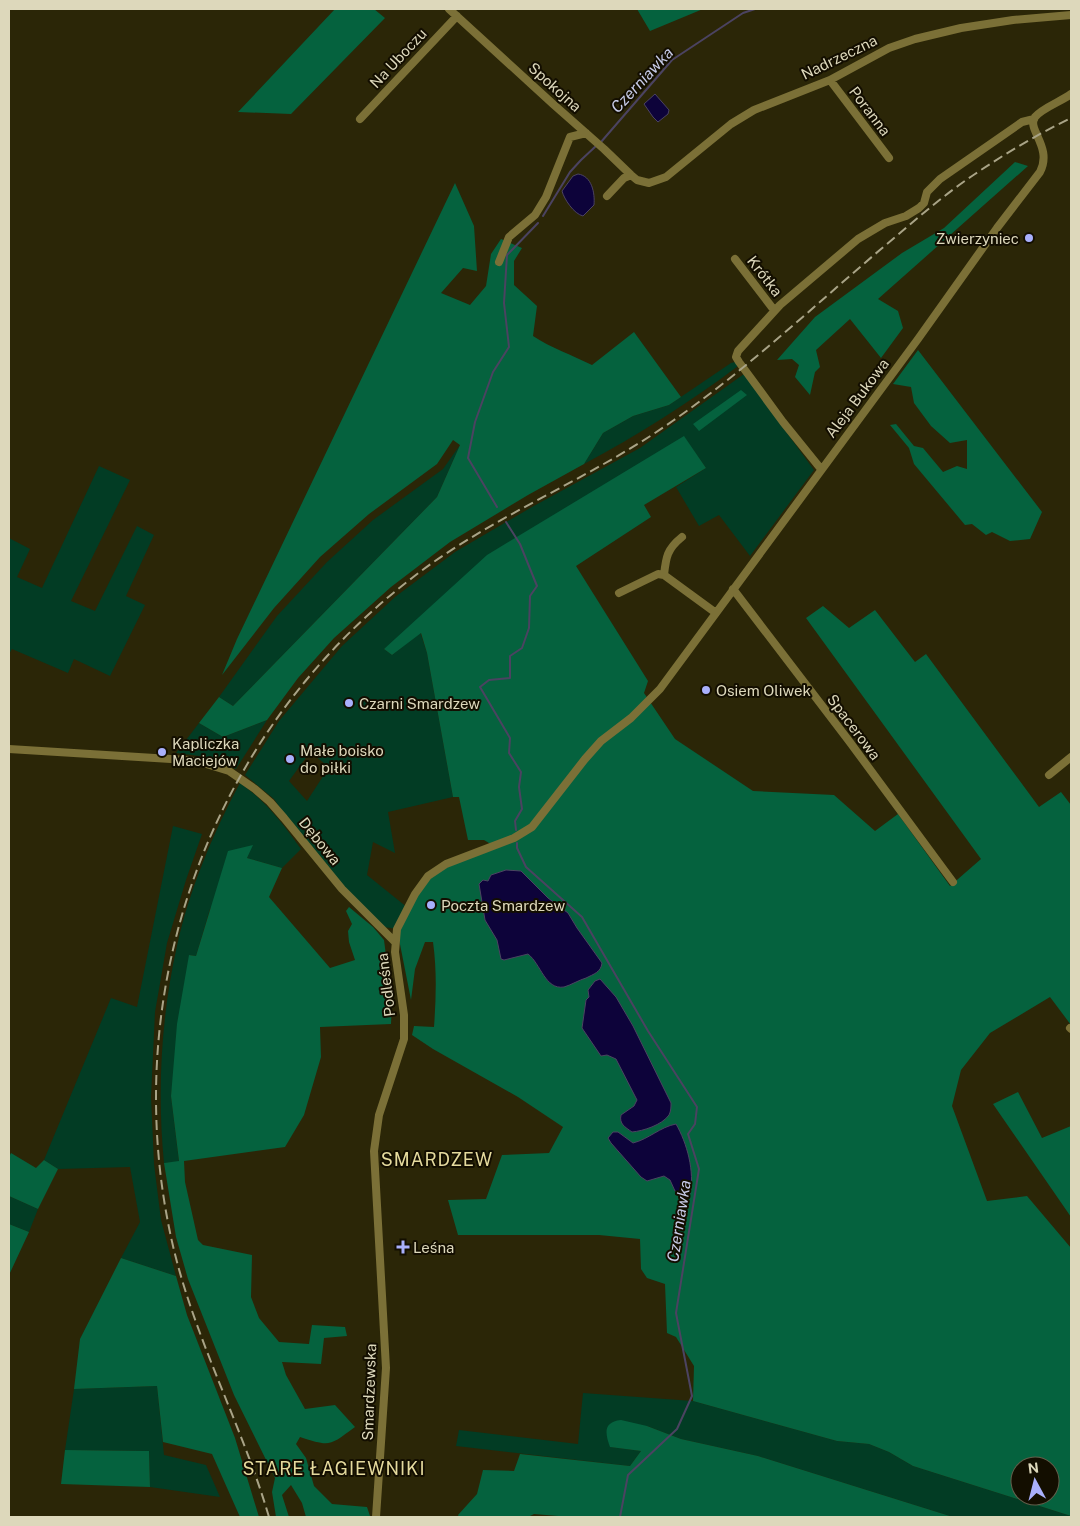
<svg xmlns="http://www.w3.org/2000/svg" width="1080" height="1526" font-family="'Public Sans',sans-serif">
	<rect width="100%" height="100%" fill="#2b2607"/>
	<path fill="#023c24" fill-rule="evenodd" d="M735,362L738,366C689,403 638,435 584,464L603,433L633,416L669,405L731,363Z
		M744,374L814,470L750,556L719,515L699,526L676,487L706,468L684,437L384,649L392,655L420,632L427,653L453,797L388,812L395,853L373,842L367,875L408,908L397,929L377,926L309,850L274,799L245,775L279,721L342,646L395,597L455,552L532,507L640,448ZM310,752L329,767L307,801L289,781Z
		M460,445L437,497L233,706L219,697L277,616L327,562L373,520L443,469Z
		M99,466L130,480L71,601L95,611L137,526L154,535L126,596L145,605L110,676L74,659L68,673L12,649L9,654V538L30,549L17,577L42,588Z
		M267,720L236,769L207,757L176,753L199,723L223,737Z
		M240,783C266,801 283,824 301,849L282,868L247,858L252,845L210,909L196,956L190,955L171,1096L179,1162L164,1163C157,1091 161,1017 177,946C189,891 213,833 240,783Z
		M173,826L202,834L186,880L167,943L155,1012L151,1097L154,1164L161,1220L176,1276L121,1258L140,1222L130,1167L58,1169L44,1160L111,998L137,1007Z
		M9,1196L38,1209L29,1232L9,1224Z
		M157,1386L164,1455L206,1465L220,1497L150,1487L149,1451L65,1450L74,1389Z
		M583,1393L693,1401L837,1441L869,1444L889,1452L913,1466L1071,1516V1517H953L758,1456L681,1439L647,1426L608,1427V1440L611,1447L641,1451L630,1466L456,1446L459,1430L578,1444Z"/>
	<path fill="#05623e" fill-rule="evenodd" d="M335,9H374L385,18L291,114L238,112Z
		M637,9H703L650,31Z
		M1015,162L1028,166L878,299L898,311L903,328L881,358L850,319L816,350L820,367L815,372L810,395L795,377L799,365L792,359L777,360L815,317L902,253L944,228Z
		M455,183L474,226L477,271L463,268L441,293L470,305L486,286L491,254L501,239L522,248L514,261V285L537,306L533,336C551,348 572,355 592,365L634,332L681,397L669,405L633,416L603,433L584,464L528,495L450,542L391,587L334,638L298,678L267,720L223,737L199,723L219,697L233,706L437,497L460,445L453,440L437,464L369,514L320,557L274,608L222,675L237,639Z
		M918,350L1042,512L1030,539L1010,541L992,532L986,535L972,524L965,525L914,464L909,448L890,425L896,424L914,446L923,448L943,472L957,466L967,469V440L950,443L931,426L914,403L911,387L893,384Z
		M741,390L747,395L699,431L693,424Z
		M684,436L706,468L644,505L651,517L576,566L648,681L644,693L675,739L753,791L834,795L875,831L898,814L950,886L981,859L806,618L823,606L849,628L875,610L915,662L926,654L1039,807L1061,792L1071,805V1025L1050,997L990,1033L961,1070L952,1106L987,1201L1027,1196L1071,1248V1516L913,1466L889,1452L869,1444L837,1441L693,1401L694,1366L676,1337L667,1333L665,1284L647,1278L641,1269L640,1239L599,1235H458L448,1200L486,1199L502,1155L549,1153L563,1127L518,1097L433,1049L412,1035L414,1026L434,1027C436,998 437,971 433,942H425L415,969L411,1000L397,929L428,876L494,846L484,840H468L459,797H453L427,653L421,633L392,655L384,649L487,555ZM1020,1466H1050V1496H1020Z
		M253,845L247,858L282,868L269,897L330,968L355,960L349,942L348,931L352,924L346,911L349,907L373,927L384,940L392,1002L391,1024L320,1027L321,1057L304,1115L285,1147L184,1161L185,1182L198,1240L203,1245L252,1255L251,1297L259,1318L279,1342L309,1344L312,1325L345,1327L347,1336L324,1338L321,1364L282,1362L286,1375L305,1409L335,1405L355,1427C329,1446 331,1447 300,1437L296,1444L306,1458L314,1486L332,1504L367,1507L370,1516L306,1517L302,1503L291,1485L282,1495L289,1517H276L272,1492L275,1478L234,1395L188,1279L176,1237L164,1163L179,1161L171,1096L177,1024L189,955L196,956L228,851Z
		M1018,1092L1042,1138L1071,1126V1217L993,1104Z
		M11,1153L36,1168L44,1160L58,1169L38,1209L9,1196V1157Z
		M9,1224L29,1232L9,1275Z
		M121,1258L176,1276L187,1315L235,1438L259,1517H240L212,1454L163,1442L157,1386L74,1389L80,1339Z
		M621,1420L647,1426L681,1439L758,1456L953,1517H570L534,1514L528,1517H459L458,1515L477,1494L483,1470L514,1471L520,1454L630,1466L641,1451L610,1447C605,1433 603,1422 621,1420Z
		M65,1450L149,1451L150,1487L61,1484Z"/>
	<path fill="#0d033a" stroke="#4b4361" d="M655,94L669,110L668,114L658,122L653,117L644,104Z
		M578,174C592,176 595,193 594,205L583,216C574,214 564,199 562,191L573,176Z
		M506,870L521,871L548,898L568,913L577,928L602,963C601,972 594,974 586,978C579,980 571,985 564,987C545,990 541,964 528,954L504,960L501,959L497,940L485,920L479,884L483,880L488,881L491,875Z
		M600,979L616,997L633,1026L671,1103C671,1107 671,1111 669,1115C662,1125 643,1131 632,1132C625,1127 619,1124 621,1115L634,1106L637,1100L616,1059L607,1055L601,1056L582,1028L586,1000L589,997L588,990L595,981Z
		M676,1124C687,1143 695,1172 690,1194L683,1196L675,1191L670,1180L664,1176L647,1181L641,1177L611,1143L608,1138L613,1132H618L633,1143C649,1139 660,1127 676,1124Z"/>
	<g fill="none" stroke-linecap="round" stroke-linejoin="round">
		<path stroke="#4b4361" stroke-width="2" d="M601,142L672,60L743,13L755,9
			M543,216L570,172L581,160L596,146
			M497,507L468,458L475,422L493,372L509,347L504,303L507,255L538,223
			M506,522L520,544L537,586L530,596L529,628L522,648L510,656V678L489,680L480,687L510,738L509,753L521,772L519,787L522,809L515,821L516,830
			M517,843V848L526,867L582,917L648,1031L697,1107L695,1124L688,1134L699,1169L676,1313L692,1396L677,1429L628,1475L620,1517"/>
		<path stroke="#7b7037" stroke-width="8" d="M449,9L553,104L604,149L631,175L637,180L649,183L666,177L731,124L754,110L830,80L889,48L915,39L961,28L1013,20L1071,15
			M830,80L889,158
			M360,119L457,16
			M607,196L624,178L631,175
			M735,259L774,310
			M499,262L509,237L535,215L546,197L570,137L586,133
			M821,469L783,422L739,362L736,357L738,351L780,305L858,239L885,223L906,216L919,208L924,203L927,192L940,179L1022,122L1034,119
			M682,537C667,549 666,557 664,575L716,613
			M733,589L849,741L953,882
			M619,593L658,574L664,575
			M9,749L187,760L203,763L229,771L255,789L270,802L284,818L342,889L395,942
			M1049,775L1071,757
			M1070,1028L1071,1029
			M376,1517L386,1368L374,1151L379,1115L404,1039V1015L395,952L397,929L415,894L428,876L446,864L514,838L532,827L585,759L601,741L631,718L660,689L918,339L997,228L1040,172C1053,147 1026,129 1035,117C1042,108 1062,101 1071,94"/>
		<path stroke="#a9a487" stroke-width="2" stroke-dasharray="10 5" stroke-linecap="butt" d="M269,1517C242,1425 195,1340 173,1246C115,996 208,735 412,578C493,515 591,479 674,420C747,369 813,307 881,249C912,223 942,196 975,174C1006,153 1038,134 1071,118"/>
	</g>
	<g fill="#a9b0fc" stroke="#130e00" stroke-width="2">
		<circle cx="1029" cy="238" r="5"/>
		<circle cx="706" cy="690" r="5"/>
		<circle cx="349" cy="703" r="5"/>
		<circle cx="162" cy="752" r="5"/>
		<circle cx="290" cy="759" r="5"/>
		<circle cx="431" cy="905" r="5"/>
		<path d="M400.5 1239.5h5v5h5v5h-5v5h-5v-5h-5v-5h5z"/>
	</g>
	<g text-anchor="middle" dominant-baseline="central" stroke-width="4" stroke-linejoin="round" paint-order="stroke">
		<g font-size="15" fill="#ddd8bb" stroke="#130e00">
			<text transform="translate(839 57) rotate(-26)">Nadrzeczna</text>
			<text transform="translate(398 58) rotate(-47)">Na Uboczu</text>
			<text transform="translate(555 87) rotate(42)">Spokojna</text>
			<text transform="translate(870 111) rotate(53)">Poranna</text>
			<text transform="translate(765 276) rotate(52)">Krótka</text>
			<text transform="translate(857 398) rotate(-53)">Aleja Bukowa</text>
			<text transform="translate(854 727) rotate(53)">Spacerowa</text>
			<text transform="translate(320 841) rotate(51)">Dębowa</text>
			<text transform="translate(386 985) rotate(-97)">Podleśna</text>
			<text transform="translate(369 1392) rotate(-88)">Smardzewska</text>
		</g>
		<g font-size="15" fill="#ddd8bb" stroke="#130e00" text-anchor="start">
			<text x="1019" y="238" text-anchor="end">Zwierzyniec</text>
			<text x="716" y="690">Osiem Oliwek</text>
			<text x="359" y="703">Czarni Smardzew</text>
			<text x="172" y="743">Kapliczka<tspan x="172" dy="17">Maciejów</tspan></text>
			<text x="300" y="750">Małe boisko<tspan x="300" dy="17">do piłki</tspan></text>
			<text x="441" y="905">Poczta Smardzew</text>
			<text x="413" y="1247">Leśna</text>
		</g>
		<g font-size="16" font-style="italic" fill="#c7cbe7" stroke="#130e00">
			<text transform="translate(642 80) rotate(-47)">Czerniawka</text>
			<text transform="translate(679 1221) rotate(-81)">Czerniawka</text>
		</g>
		<g font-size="18" letter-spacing="1" fill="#e5da9d" stroke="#130e00">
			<text x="437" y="1159">SMARDZEW</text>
			<text x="334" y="1468">STARE ŁAGIEWNIKI</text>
		</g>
	</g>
	<rect width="1080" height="1526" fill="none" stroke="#ddd8bb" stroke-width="20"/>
	<g transform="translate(1035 1481) rotate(353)"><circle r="24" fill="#130e00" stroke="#645f4b"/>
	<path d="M0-4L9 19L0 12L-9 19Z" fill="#a9b0fc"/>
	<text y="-8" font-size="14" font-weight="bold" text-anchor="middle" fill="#ddd8bb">N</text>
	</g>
</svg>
